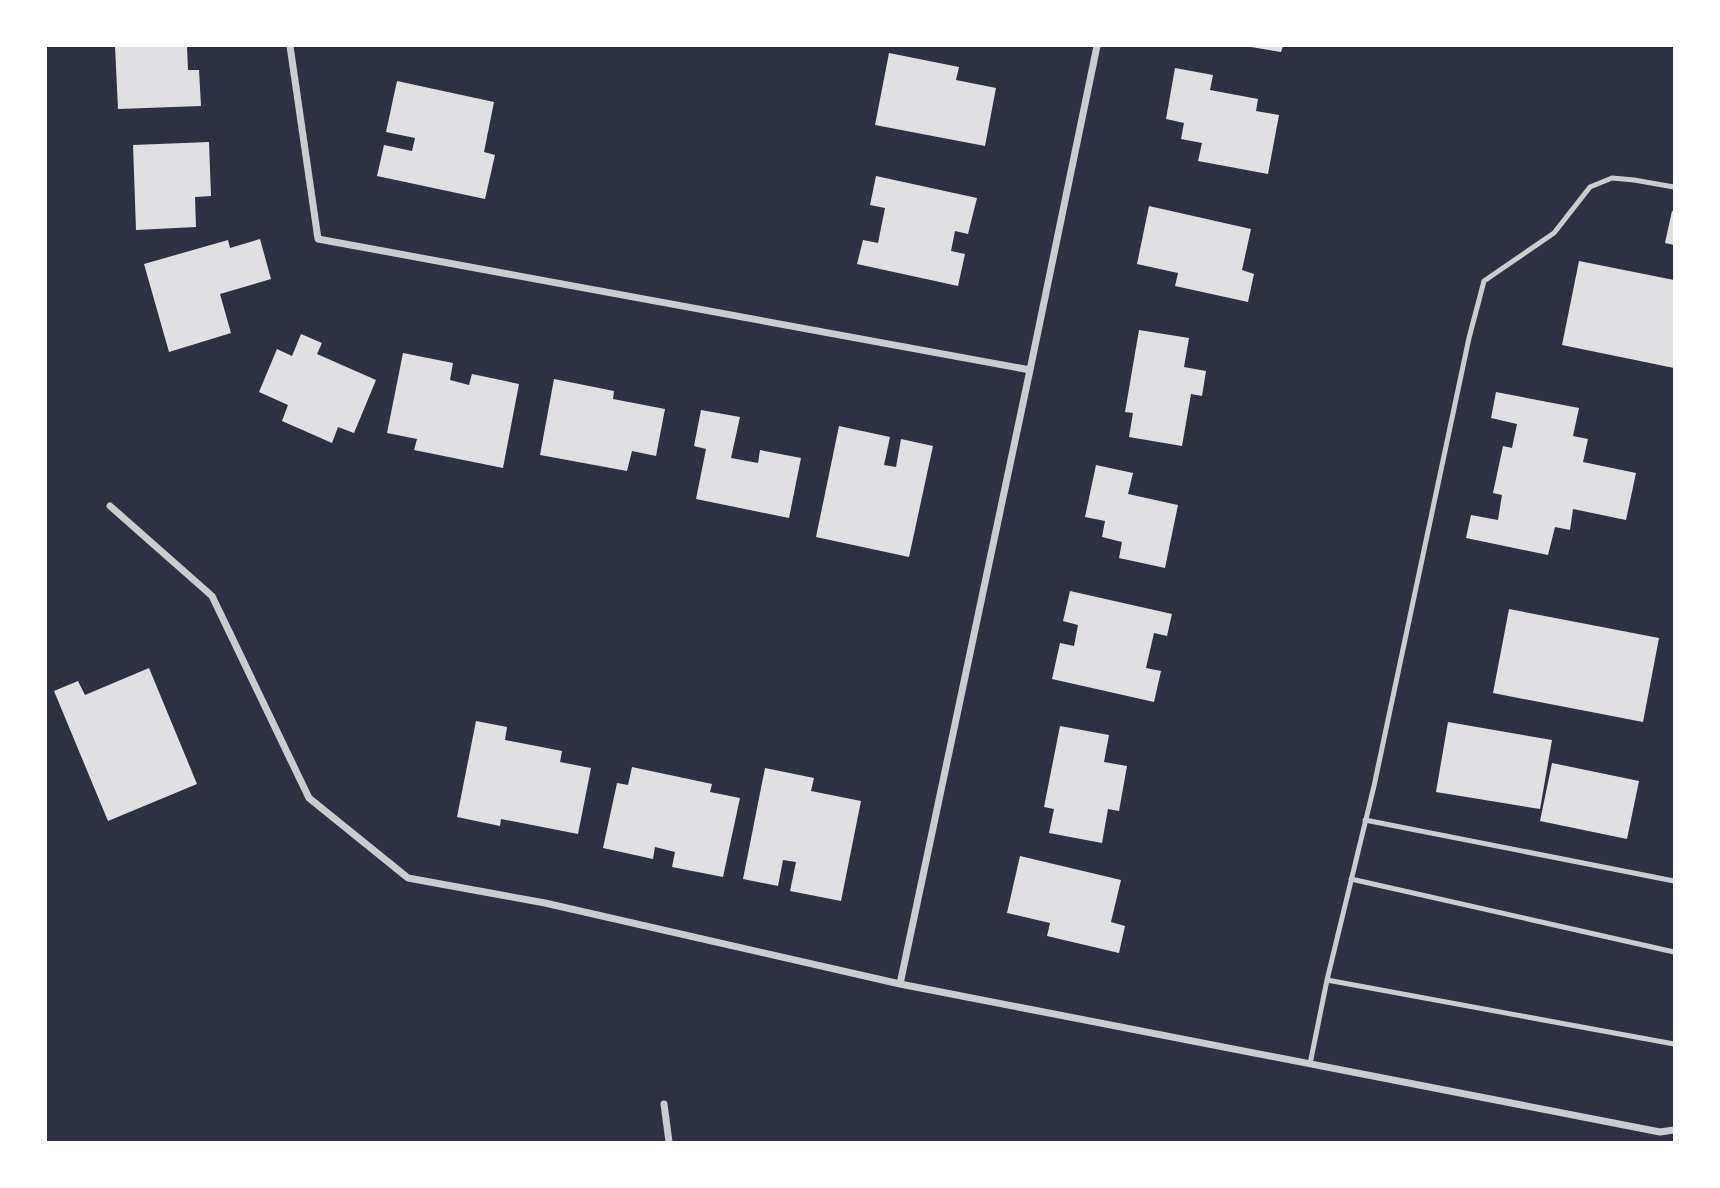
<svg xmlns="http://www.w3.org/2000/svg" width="1720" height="1188" font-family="Roboto,sans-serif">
	<rect width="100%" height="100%" fill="#2d3142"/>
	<path fill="#e0e0e3" d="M115,46H187L188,70H199L201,106L118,109Z
		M1251,46H1283L1281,52L1251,47Z
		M889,53L959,67L956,80L996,88L985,146L875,125Z
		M1175,68L1213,75L1210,90L1258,99L1256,111L1279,115L1268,174L1198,161L1202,143L1181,139L1184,123L1166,119Z
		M397,81L494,102L484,152L495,155L485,199L377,176L384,145L412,151L415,138L386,132Z
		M209,142L211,196L195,197L196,227L136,230L133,145Z
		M876,176L977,198L968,234L955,231L951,251L965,254L958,286L857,264L863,240L878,243L885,208L870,205Z
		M1149,206L1251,229L1242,270L1254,274L1248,302L1175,286L1178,273L1137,264Z
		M1672,211H1674V245L1665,243Z
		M260,239L271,279L220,294L231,333L169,352L144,264L228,240L230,248Z
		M1579,261L1674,280V368L1562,345Z
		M1139,330L1189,338L1184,367L1206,371L1202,396L1191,394L1182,446L1129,437L1133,413L1125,412Z
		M301,334L322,343L317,354L376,380L354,433L338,427L332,443L282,421L288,405L259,392L277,349L292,356Z
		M403,353L453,363L450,380L469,385L472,374L519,384L503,468L414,450L417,439L387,433Z
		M554,379L614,391L613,399L665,409L656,456L632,451L627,471L540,455Z
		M1496,392L1579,408L1573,436L1588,439L1583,462L1636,473L1626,520L1573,509L1570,530L1555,527L1548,555L1466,538L1471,515L1498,520L1502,495L1493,493L1503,446L1512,448L1517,424L1491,418Z
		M701,410L740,417L731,458L758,463L760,450L801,458L789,518L696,499L706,449L694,446Z
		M839,426L890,437L884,465L896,467L901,439L933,446L909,557L816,537Z
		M1096,465L1133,473L1128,494L1178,505L1165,568L1119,558L1122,542L1102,537L1105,521L1085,517Z
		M1070,591L1172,614L1167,636L1154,633L1146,668L1161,671L1154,702L1052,679L1060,643L1074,646L1078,625L1063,621Z
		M1509,609L1659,638L1643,722L1493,693Z
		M149,668L197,784L108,821L54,691L78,681L85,695Z
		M476,721L507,727L505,740L562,751L560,762L591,768L578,834L501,819L500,826L457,817Z
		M1448,722L1552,740L1540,809L1436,792Z
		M1060,726L1109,735L1104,762L1127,766L1119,811L1108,809L1102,843L1049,833L1054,809L1044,807Z
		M1552,763L1639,781L1627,839L1540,821Z
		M632,767L712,784L710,792L740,798L723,877L672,867L675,852L655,847L653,859L603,848L617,783L628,785Z
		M765,768L814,778L811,791L861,801L841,901L790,891L796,862L783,860L778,886L743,879Z
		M1020,856L1121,880L1111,922L1125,926L1119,953L1047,936L1050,923L1007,913Z"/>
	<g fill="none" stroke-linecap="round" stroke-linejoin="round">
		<path stroke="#caccd0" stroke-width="5" d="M1365,820L1674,881
			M1351,879L1674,952
			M1327,980L1674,1044
			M1310,1064L1327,980L1374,786L1469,338L1484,281L1554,233L1590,187L1612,178L1634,180L1674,187"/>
		<path stroke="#caccd0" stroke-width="7" d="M290,46L318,239L1030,370
			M110,506L212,596L309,798L408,878L545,903L900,984L1660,1132L1674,1130
			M900,984L1030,370L1097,46
			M664,1104L669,1142"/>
	</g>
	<rect width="1720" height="1188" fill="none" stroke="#ffffff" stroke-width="94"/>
</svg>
